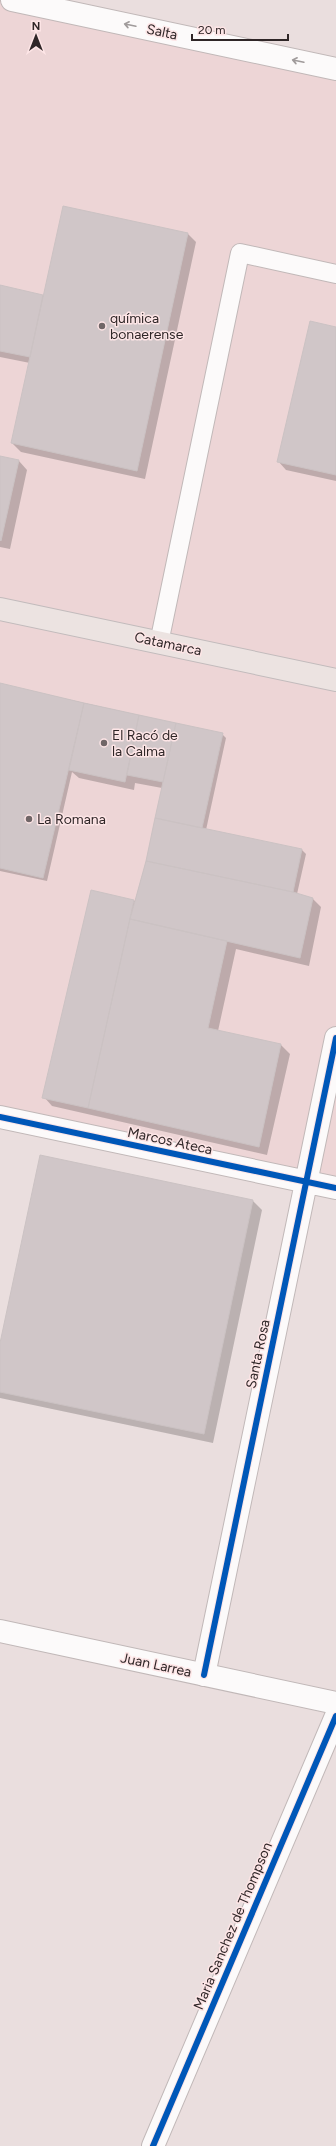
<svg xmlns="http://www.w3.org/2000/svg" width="336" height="2146" font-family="Figtree,sans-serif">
	<rect width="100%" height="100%" fill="#eadede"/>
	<path fill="#edd5d6" d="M0,0H12L336,69V1188L0,1117Z"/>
	<path fill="#0003" d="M188,234L196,242L145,479L21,452L12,443L30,363L0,357V286L44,296Z
		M336,328V481L286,470L278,461Z
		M0,457L19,461L27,470L10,549L0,547Z
		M0,684L222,734L226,738L206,830L302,850L306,854L297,894L312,898L321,907L309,966L236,949L218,1031L281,1045L290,1054L267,1155L52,1106L44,1097L91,891L135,901L146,862L162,788L135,783L134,790L79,778L72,772L47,881L0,871Z
		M253,1201L262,1210L213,1443L0,1398V1348Z"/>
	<path fill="#d0c6c8" stroke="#cbc2c3" d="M63,206L188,233L137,471L11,443Z
		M0,285L43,295L30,357L0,351Z
		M310,321L336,327V475L277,462Z
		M0,456L19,460L1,541L0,540Z
		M0,683L84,703L43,878L0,868Z
		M84,703L139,715L125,782L69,770Z
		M139,715L176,723L163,782L127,775Z
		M176,723L223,733L202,828L155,818Z
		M155,818L302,849L293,892L146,861Z
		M146,861L293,892L313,898L300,958L130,919Z
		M91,890L134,900L88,1108L42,1098Z
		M130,919L227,941L208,1028L281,1044L259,1147L88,1108Z
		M40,1155L253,1200L204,1434L0,1392V1343Z"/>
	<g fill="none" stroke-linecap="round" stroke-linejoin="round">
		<g stroke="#c1b8b8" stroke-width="20">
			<path id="service" d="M159,643L240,253L336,274"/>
		</g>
		<g stroke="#c1b8b8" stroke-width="24">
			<path id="minor" d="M12,0L336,69
				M0,1117L336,1188
				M204,1675L336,1038
				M153,2146L336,1716"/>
		</g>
		<g stroke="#c1b8b8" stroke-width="24">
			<path id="tertiary" d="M0,1631L336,1703"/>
		</g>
		<g stroke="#c2bbbc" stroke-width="24">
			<path id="primary" d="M0,609L336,680"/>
		</g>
		<use href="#service" stroke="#fcfafa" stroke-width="18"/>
		<use href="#minor" stroke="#fcfafa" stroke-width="22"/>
		<use href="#tertiary" stroke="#fcfafa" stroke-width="22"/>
		<use href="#primary" stroke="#ece3e1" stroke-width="22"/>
		<g stroke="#fde5e6" stroke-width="8">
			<path id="cycleway" d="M0,1117L336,1188
				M204,1675L336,1038
				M153,2146L336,1716"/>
		</g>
		<use href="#cycleway" stroke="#0057b8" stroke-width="6"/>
	</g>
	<defs><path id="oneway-shaft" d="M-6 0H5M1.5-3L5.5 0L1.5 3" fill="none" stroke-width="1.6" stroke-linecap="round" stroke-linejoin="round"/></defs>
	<g stroke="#a09b9b">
		<use href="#oneway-shaft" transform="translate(130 25) rotate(-168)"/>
		<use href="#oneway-shaft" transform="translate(298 61) rotate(-168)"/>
	</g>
	<g fill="#706667" stroke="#fde5e6" stroke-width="1.5">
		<circle cx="102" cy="326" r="4"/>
		<circle cx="104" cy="743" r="4"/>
		<circle cx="29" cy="819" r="4"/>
	</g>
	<g text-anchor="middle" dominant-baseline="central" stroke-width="3" stroke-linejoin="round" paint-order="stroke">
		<g font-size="14" fill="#2f2627" stroke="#fde5e6">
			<text transform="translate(162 32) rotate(12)">Salta</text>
			<text transform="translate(168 644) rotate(12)">Catamarca</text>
			<text transform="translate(170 1141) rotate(12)">Marcos Ateca</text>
			<text transform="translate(258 1354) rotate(-78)">Santa Rosa</text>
			<text transform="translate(156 1665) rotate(12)">Juan Larrea</text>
			<text transform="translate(233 1926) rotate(-67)">Maria Sanchez de Thompson</text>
		</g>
		<g font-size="14" fill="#2f2627" stroke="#fde5e6" text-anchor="start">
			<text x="110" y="318">química<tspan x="110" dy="16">bonaerense</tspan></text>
			<text x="112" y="735">El Racó de<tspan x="112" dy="16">la Calma</tspan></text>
			<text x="37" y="819">La Romana</text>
		</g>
	</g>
	<g transform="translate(36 36)" stroke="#fde5e6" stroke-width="3" paint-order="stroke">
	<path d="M0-3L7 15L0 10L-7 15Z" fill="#2f2627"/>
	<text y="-6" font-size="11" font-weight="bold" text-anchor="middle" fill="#2f2627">N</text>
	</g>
	<path d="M192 34v6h96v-6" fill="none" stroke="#2f2627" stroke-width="2"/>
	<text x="198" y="34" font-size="12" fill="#2f2627" stroke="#fde5e6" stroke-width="3" paint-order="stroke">20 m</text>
</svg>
